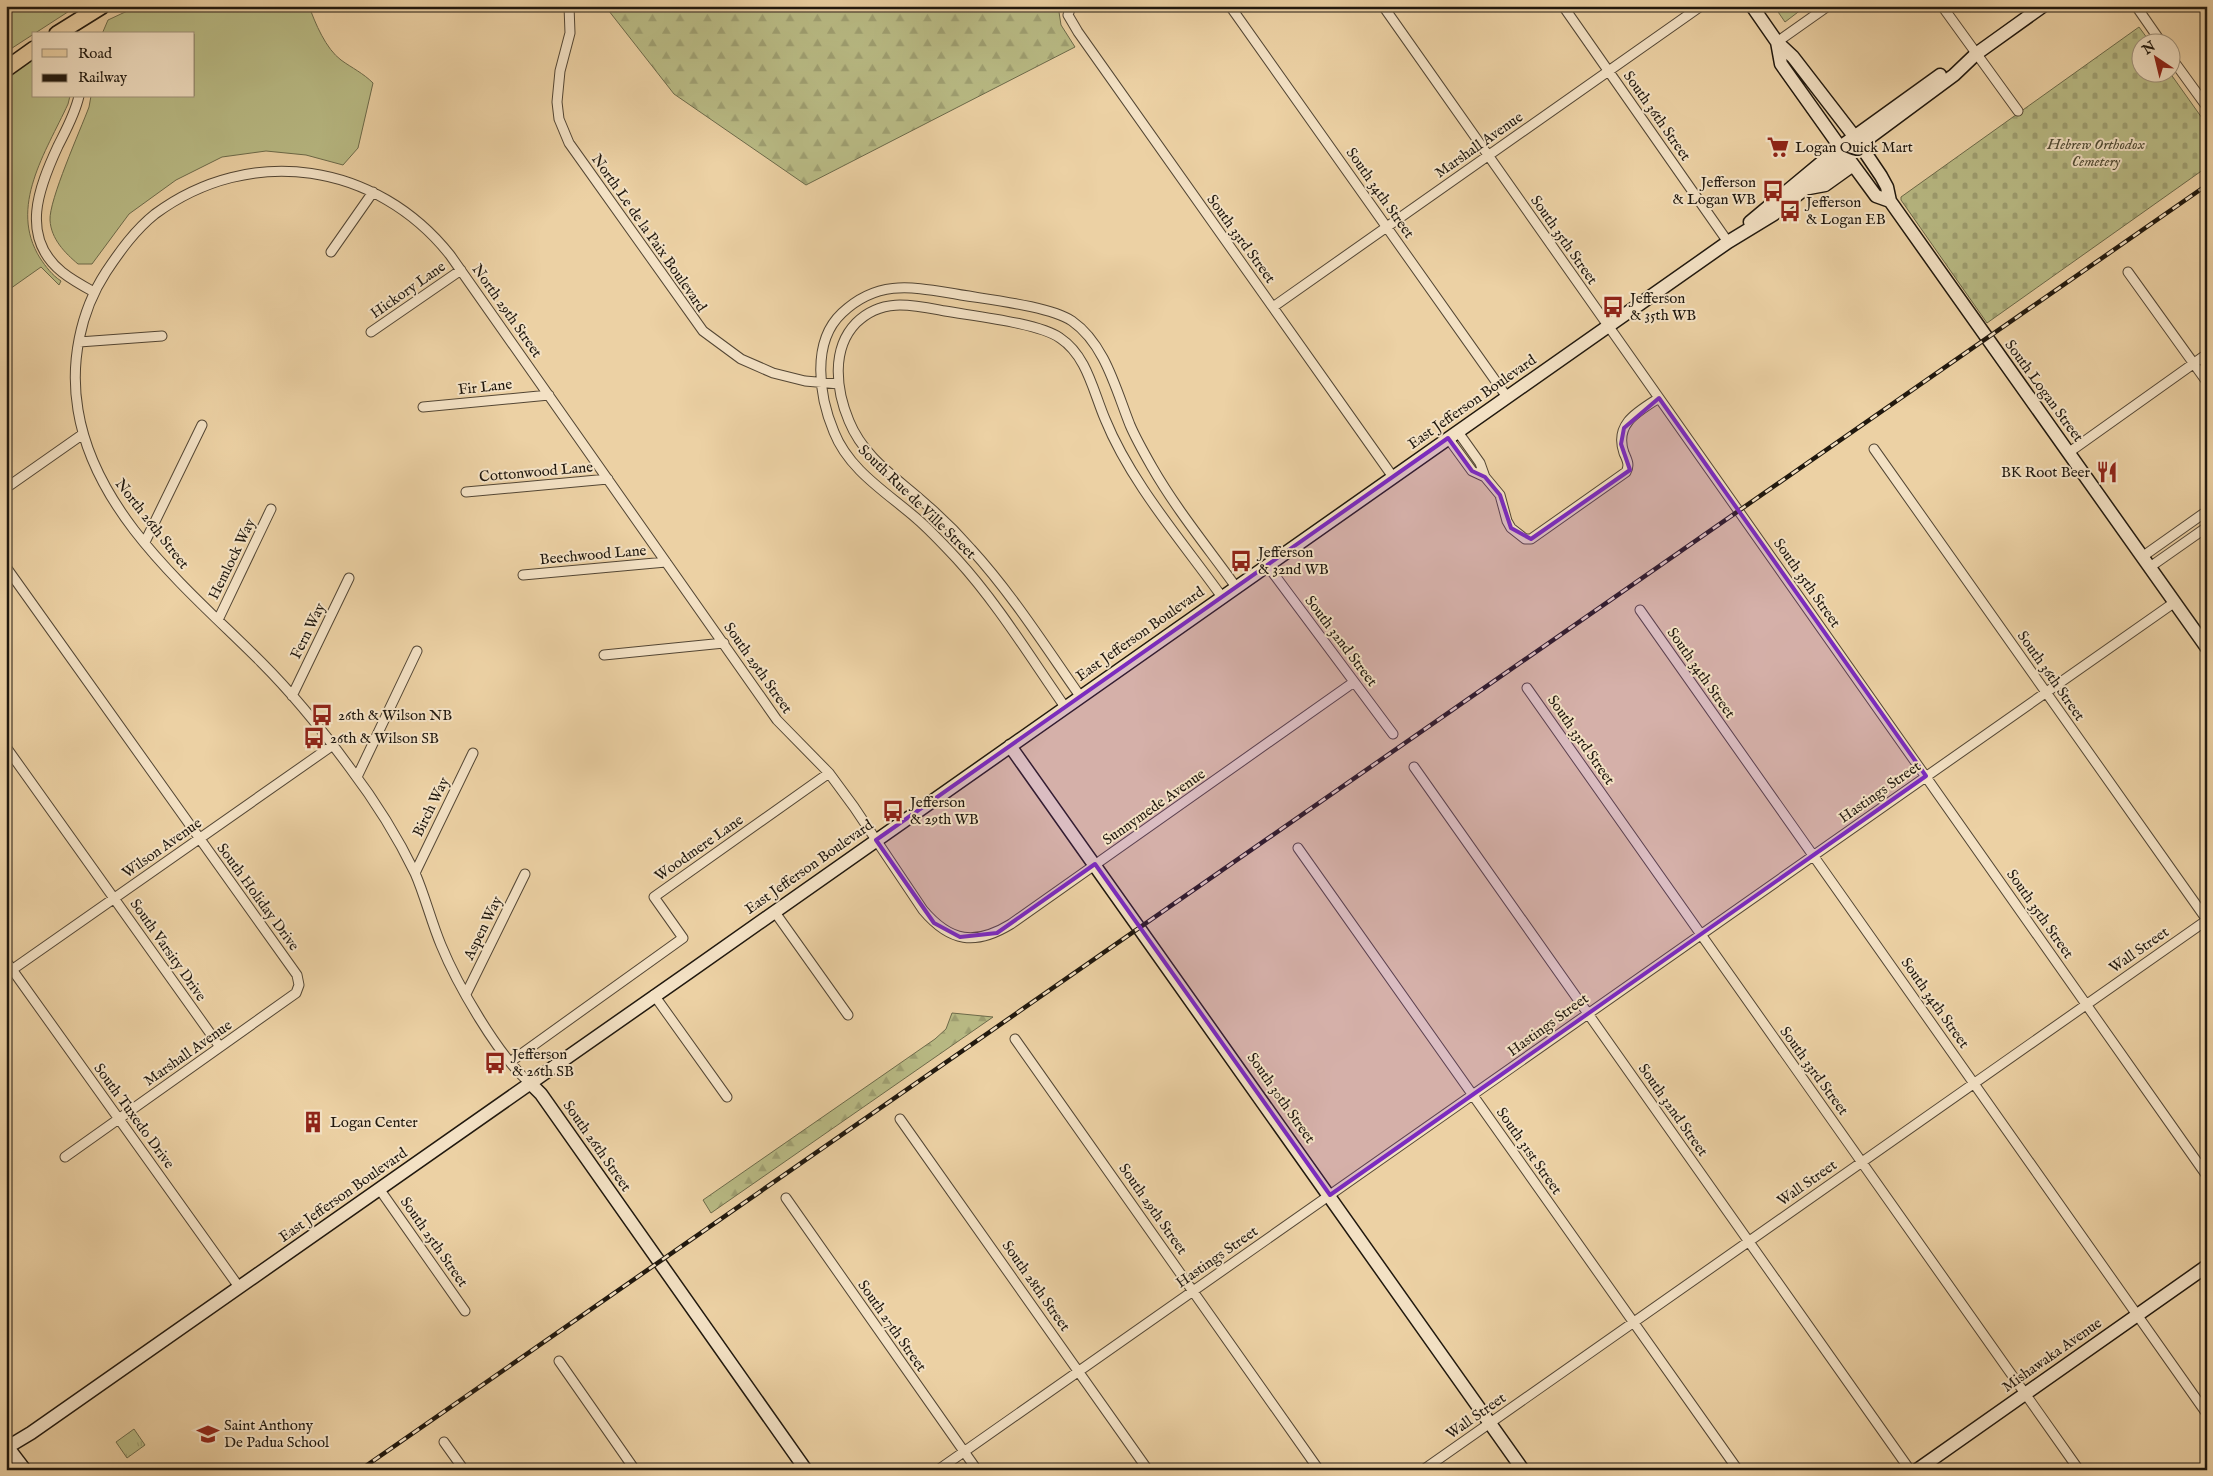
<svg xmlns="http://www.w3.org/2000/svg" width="2213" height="1476" font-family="'IM FELL English',serif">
	<defs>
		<pattern id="forest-firs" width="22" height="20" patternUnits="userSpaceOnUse" patternTransform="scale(1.25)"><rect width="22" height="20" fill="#b9bb85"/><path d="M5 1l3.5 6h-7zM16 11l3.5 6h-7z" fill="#9fa072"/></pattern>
		<pattern id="cemetery-stones" width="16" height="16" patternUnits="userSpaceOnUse" patternTransform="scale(1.25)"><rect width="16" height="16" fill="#b9bb85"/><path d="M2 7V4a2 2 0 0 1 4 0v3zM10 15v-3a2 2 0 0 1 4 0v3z" fill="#9fa072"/></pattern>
		<pattern id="park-tufts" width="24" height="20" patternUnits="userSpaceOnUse" patternTransform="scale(1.25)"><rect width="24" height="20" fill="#b9bb85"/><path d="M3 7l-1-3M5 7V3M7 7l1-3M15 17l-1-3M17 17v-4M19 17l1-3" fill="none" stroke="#9fa072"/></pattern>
	</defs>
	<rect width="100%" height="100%" fill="#ecd1a4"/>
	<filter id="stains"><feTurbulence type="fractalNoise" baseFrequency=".004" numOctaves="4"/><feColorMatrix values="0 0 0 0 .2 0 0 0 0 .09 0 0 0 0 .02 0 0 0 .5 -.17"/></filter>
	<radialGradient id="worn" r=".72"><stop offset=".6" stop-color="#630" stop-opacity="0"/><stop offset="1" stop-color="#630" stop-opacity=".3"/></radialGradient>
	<path fill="#b9bb85" stroke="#6c6a4a" d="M6,6H77L6,52Z
		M138,6H309C315,23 326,49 341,60C352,68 363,73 373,83L358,148L343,165L306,155L266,151L222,157L176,180L129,214L92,264H78C65,253 51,239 50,220C49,200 80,131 89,107L91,96H194V34H102L108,20Z
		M1774,6H1806L1785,22Z
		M34,59V96H70L68,104C46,152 8,207 40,258C46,267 52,275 61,281L59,285L41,267L7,291L6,306V78Z"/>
	<path fill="url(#forest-firs)" stroke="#6c6a4a" d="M605,6H1055L1059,12L1061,25L1075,47L806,185L674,94Z
		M952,1013L993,1017L711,1213L703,1200L935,1039L946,1029Z"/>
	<path fill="url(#cemetery-stones)" stroke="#6c6a4a" d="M2139,27L2150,42H2140V72L2170,73L2207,125V167L1987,323L1901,200V197Z"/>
	<path fill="url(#park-tufts)" stroke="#6c6a4a" d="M134,1429L145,1445L127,1458L116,1442Z"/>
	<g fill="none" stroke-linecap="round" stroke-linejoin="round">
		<g stroke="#534634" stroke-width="11">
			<path id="street" d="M569,6L570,33L560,71L557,102L559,119L569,143L703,331L741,359L773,373L805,381L839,384
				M1071,6L1068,15L1078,32L1393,477
				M1230,6L1507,397
				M1383,6L2207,1176
				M1563,6L1728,242
				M1942,6L2018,111
				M2136,6L2161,42
				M1777,42L1828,6
				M2170,56L2207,107
				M79,96C75,114 66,130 58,146C39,187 19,237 62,272C72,280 83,286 94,292
				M331,252L373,192
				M2128,272L2207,382
				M1273,307L1701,6
				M371,332L461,270
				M79,342L162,336
				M423,407L549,395
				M1458,432L1480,463L1485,477L1500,495L1507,521L1511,528L1525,539H1531L1626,472C1630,465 1627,460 1624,453C1614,424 1637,412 1659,398
				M1448,438L1472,471L1485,477
				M2068,453L2207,354
				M6,488L83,434
				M466,492L608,479
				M145,542L202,425
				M2142,557L2207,511
				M1267,565L1393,734
				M6,567L297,975L299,985L296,993L65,1157
				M2150,567L2207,527
				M523,575L666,562
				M1640,610L2207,1414
				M218,620L271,509
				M604,655L724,643
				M1527,688L2079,1470
				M292,696L349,578
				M1080,696C1045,646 1012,594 971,549C958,534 944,520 929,507C899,479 865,460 849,421C836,390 831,349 856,323C882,297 913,305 945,311C973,316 1039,323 1060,338C1087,356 1093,391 1105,419C1131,483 1182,541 1222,597
				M1065,707C1030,657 998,604 957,559C944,545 930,530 916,518C886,492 849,470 834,432C819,396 811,342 842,313C876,281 908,286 950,293C981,299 1048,305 1072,321C1105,344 1116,390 1130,425C1136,439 1144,453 1152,467C1176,509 1208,548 1236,587
				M6,747L220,1047
				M1414,767L1910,1470
				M357,777L417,651
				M1298,848L1738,1470
				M415,873L473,753
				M774,911L848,1015
				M6,961L239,1287
				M6,974L333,745
				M466,994L525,874
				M654,995L727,1097
				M1015,1039L1319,1470
				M510,1062L683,938L654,897L829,773
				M530,1083C498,1056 457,984 441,945C431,921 425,896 415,873C397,836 375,801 350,768C323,731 294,695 261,662C190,591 95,515 78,410C70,363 80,312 106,272C120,251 135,230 155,214C251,143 377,163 450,255L777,720L829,773L854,807L923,910C950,942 975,946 1011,924L1354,682
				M900,1119L1148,1470
				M380,1190L465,1311
				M786,1198L977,1470
				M559,1361L635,1470
				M444,1442L464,1470
				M938,1470L2175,602
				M1423,1470L2207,920L1874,449"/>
		</g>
		<g stroke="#20180e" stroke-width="15">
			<path id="secondary" d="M1752,6L1777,42L1793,57L1854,136L1881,176L1887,187L1890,201L2207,648
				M1777,42L1781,64L1840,147L1876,196L1890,201
				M1809,188L1825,185L1853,165
				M1750,222L1840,147L1940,75
				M1010,746L1523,1470
				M530,1083L541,1094L806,1470
				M6,1445L25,1470
				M6,1448L31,1433C598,1038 1162,638 1728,242L1774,214L1846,155L1954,75L1976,54L2043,6
				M1917,1470L2207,1266"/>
		</g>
		<g stroke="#20180e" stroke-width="18">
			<path id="primary" d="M57,34L102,6
				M6,69L34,49"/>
		</g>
		<use href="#street" stroke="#f3e1c4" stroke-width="9"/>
		<use href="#secondary" stroke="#f3e1c4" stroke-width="12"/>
		<use href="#primary" stroke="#ecd1a4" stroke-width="15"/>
		<g stroke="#20180e" stroke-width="4.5">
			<path id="rail" d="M360,1470L2207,185"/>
		</g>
		<use href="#rail" stroke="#f3e1c4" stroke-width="2.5" stroke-dasharray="8" stroke-linecap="butt"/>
	</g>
	<path fill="#7b2cbf" fill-opacity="0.2" stroke="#7b2cbf" stroke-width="4" stroke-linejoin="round" d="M1659,398L1926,776L1330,1195L1095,864L997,933L960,937L934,923L876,840L1448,438L1472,471L1485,477L1500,495L1511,528L1531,539L1630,470L1621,444L1624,428Z"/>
	<defs>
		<g id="supermarket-bare" transform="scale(1.725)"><path d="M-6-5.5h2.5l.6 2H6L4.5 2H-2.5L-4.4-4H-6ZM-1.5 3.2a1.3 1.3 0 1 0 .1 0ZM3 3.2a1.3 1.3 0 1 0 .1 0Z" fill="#8f2418" stroke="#f3e1c4" stroke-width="2.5" paint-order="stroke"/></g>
		<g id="bus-bare" transform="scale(1.725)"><path d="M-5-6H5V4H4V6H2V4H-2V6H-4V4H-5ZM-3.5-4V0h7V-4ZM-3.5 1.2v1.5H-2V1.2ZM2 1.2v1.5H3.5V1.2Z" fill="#8f2418" stroke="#f3e1c4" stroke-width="2.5" paint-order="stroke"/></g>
		<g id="restaurant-bare" transform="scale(1.725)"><path d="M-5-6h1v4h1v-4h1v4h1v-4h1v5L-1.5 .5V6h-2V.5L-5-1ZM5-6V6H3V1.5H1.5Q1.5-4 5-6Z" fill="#8f2418" stroke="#f3e1c4" stroke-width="2.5" paint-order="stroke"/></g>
		<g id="building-bare" transform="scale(1.725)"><path d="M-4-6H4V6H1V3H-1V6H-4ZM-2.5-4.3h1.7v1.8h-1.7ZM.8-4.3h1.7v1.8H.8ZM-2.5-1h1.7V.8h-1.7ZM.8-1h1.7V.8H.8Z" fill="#8f2418" stroke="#f3e1c4" stroke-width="2.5" paint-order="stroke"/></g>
		<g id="school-bare" transform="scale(1.725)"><path d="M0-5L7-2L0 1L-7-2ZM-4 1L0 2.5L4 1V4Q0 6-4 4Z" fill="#8f2418" stroke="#f3e1c4" stroke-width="2.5" paint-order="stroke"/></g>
	</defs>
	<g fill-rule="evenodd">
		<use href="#supermarket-bare" x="1778" y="147"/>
		<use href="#bus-bare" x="1773" y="191"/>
		<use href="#bus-bare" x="1790" y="211"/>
		<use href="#bus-bare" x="1613" y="307"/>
		<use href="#restaurant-bare" x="2107" y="472"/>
		<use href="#bus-bare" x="1241" y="561"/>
		<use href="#bus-bare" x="322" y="715"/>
		<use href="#bus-bare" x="314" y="738"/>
		<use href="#bus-bare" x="893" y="811"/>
		<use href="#bus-bare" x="495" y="1063"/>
		<use href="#building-bare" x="313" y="1122"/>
		<use href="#school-bare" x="208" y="1434"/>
	</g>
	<g text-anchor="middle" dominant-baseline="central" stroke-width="4" stroke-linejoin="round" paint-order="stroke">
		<g font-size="15" fill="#20180e" stroke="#f3e1c4">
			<text transform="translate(1657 116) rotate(55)">South 36th Street</text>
			<text transform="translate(1479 145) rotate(-35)">Marshall Avenue</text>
			<text transform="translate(1380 193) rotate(55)">South 34th Street</text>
			<text transform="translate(649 233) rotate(55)">North Le de la Paix Boulevard</text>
			<text transform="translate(1241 239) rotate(54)">South 33rd Street</text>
			<text transform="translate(1564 240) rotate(55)">South 35th Street</text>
			<text transform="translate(408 290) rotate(-35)">Hickory Lane</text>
			<text transform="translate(507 311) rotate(55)">North 29th Street</text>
			<text transform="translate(485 387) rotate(-6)">Fir Lane</text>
			<text transform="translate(2044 391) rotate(54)">South Logan Street</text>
			<text transform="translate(1472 402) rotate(-35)">East Jefferson Boulevard</text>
			<text transform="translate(536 472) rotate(-5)">Cottonwood Lane</text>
			<text transform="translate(917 502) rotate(44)">South Rue de Ville Street</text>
			<text transform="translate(152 524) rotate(52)">North 26th Street</text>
			<text transform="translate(593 555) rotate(-5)">Beechwood Lane</text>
			<text transform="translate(232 559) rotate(-64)">Hemlock Way</text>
			<text transform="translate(1807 583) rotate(55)">South 35th Street</text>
			<text transform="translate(308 631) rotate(-64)">Fern Way</text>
			<text transform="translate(1140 634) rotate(-35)">East Jefferson Boulevard</text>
			<text transform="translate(1341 641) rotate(53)">South 32nd Street</text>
			<text transform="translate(758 668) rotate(55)">South 29th Street</text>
			<text transform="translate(1701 673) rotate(55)">South 34th Street</text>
			<text transform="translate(2051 676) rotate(55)">South 36th Street</text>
			<text transform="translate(1581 740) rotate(55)">South 33rd Street</text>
			<text transform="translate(1880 792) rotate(-35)">Hastings Street</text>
			<text transform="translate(431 807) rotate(-64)">Birch Way</text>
			<text transform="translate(1154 807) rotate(-35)">Sunnymede Avenue</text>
			<text transform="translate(162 848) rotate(-35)">Wilson Avenue</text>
			<text transform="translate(699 848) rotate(-35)">Woodmere Lane</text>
			<text transform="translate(809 867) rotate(-35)">East Jefferson Boulevard</text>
			<text transform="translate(258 897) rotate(54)">South Holiday Drive</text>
			<text transform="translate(2040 914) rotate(55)">South 35th Street</text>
			<text transform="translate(483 928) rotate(-64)">Aspen Way</text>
			<text transform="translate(168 950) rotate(55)">South Varsity Drive</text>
			<text transform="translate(2139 950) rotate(-35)">Wall Street</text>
			<text transform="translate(1935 1003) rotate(55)">South 34th Street</text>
			<text transform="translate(1548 1025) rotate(-36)">Hastings Street</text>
			<text transform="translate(188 1053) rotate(-35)">Marshall Avenue</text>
			<text transform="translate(1814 1071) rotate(54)">South 33rd Street</text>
			<text transform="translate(1281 1098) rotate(55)">South 30th Street</text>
			<text transform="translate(1673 1110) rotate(55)">South 32nd Street</text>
			<text transform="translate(134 1116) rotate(54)">South Tuxedo Drive</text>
			<text transform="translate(597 1146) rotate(55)">South 26th Street</text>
			<text transform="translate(1529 1151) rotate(55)">South 31st Street</text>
			<text transform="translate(1807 1183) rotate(-35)">Wall Street</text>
			<text transform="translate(343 1195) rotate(-35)">East Jefferson Boulevard</text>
			<text transform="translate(1153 1209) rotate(55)">South 29th Street</text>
			<text transform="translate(434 1242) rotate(55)">South 25th Street</text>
			<text transform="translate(1217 1257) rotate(-35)">Hastings Street</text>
			<text transform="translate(1036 1286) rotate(55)">South 28th Street</text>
			<text transform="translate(892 1326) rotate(55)">South 27th Street</text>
			<text transform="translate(2052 1355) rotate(-35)">Mishawaka Avenue</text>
			<text transform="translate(1476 1416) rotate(-35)">Wall Street</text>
		</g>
		<g font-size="15" font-style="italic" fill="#4e4932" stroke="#f3e1c4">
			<text x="2096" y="144">Hebrew Orthodox<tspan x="2096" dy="17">Cemetery</tspan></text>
		</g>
		<g font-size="15" fill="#20180e" stroke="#f3e1c4" text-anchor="start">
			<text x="1795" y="147">Logan Quick Mart</text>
			<text x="1756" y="182" text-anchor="end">Jefferson<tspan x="1756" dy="17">&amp; Logan WB</tspan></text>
			<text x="1806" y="202">Jefferson<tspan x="1806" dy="17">&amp; Logan EB</tspan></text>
			<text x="1630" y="298">Jefferson<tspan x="1630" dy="17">&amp; 35th WB</tspan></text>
			<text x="2090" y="472" text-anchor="end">BK Root Beer</text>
			<text x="1258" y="552">Jefferson<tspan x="1258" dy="17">&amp; 32nd WB</tspan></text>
			<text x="338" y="715">26th &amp; Wilson NB</text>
			<text x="330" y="738">26th &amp; Wilson SB</text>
			<text x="910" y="802">Jefferson<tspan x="910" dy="17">&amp; 29th WB</tspan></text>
			<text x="512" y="1054">Jefferson<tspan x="512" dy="17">&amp; 26th SB</tspan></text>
			<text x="330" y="1122">Logan Center</text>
			<text x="224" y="1425">Saint Anthony<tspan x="224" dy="17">De Padua School</tspan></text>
		</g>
	</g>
	<rect width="2213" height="1476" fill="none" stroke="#ecd1a4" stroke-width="25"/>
	<rect x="8" y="8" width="2198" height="1461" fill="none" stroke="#20180e" stroke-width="2.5"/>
	<rect x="12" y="12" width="2188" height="1451" fill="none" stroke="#20180e"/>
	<rect x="32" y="32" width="162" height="65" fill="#f3e1c4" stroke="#9f917b"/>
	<rect x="42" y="49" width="25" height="8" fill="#ecd1a4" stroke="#9f917b"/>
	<text x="78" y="58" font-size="15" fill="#20180e">Road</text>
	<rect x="42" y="74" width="25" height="8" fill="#20180e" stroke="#9f917b"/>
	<text x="78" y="82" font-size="15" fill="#20180e">Railway</text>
	<g transform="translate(2156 58) rotate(325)"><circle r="24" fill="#f3e1c4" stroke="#9f917b"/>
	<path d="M0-4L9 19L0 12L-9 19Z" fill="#8f2418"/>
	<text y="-8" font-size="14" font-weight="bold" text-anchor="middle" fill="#20180e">N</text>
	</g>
	<rect width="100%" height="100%" filter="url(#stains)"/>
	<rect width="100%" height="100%" fill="url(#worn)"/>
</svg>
